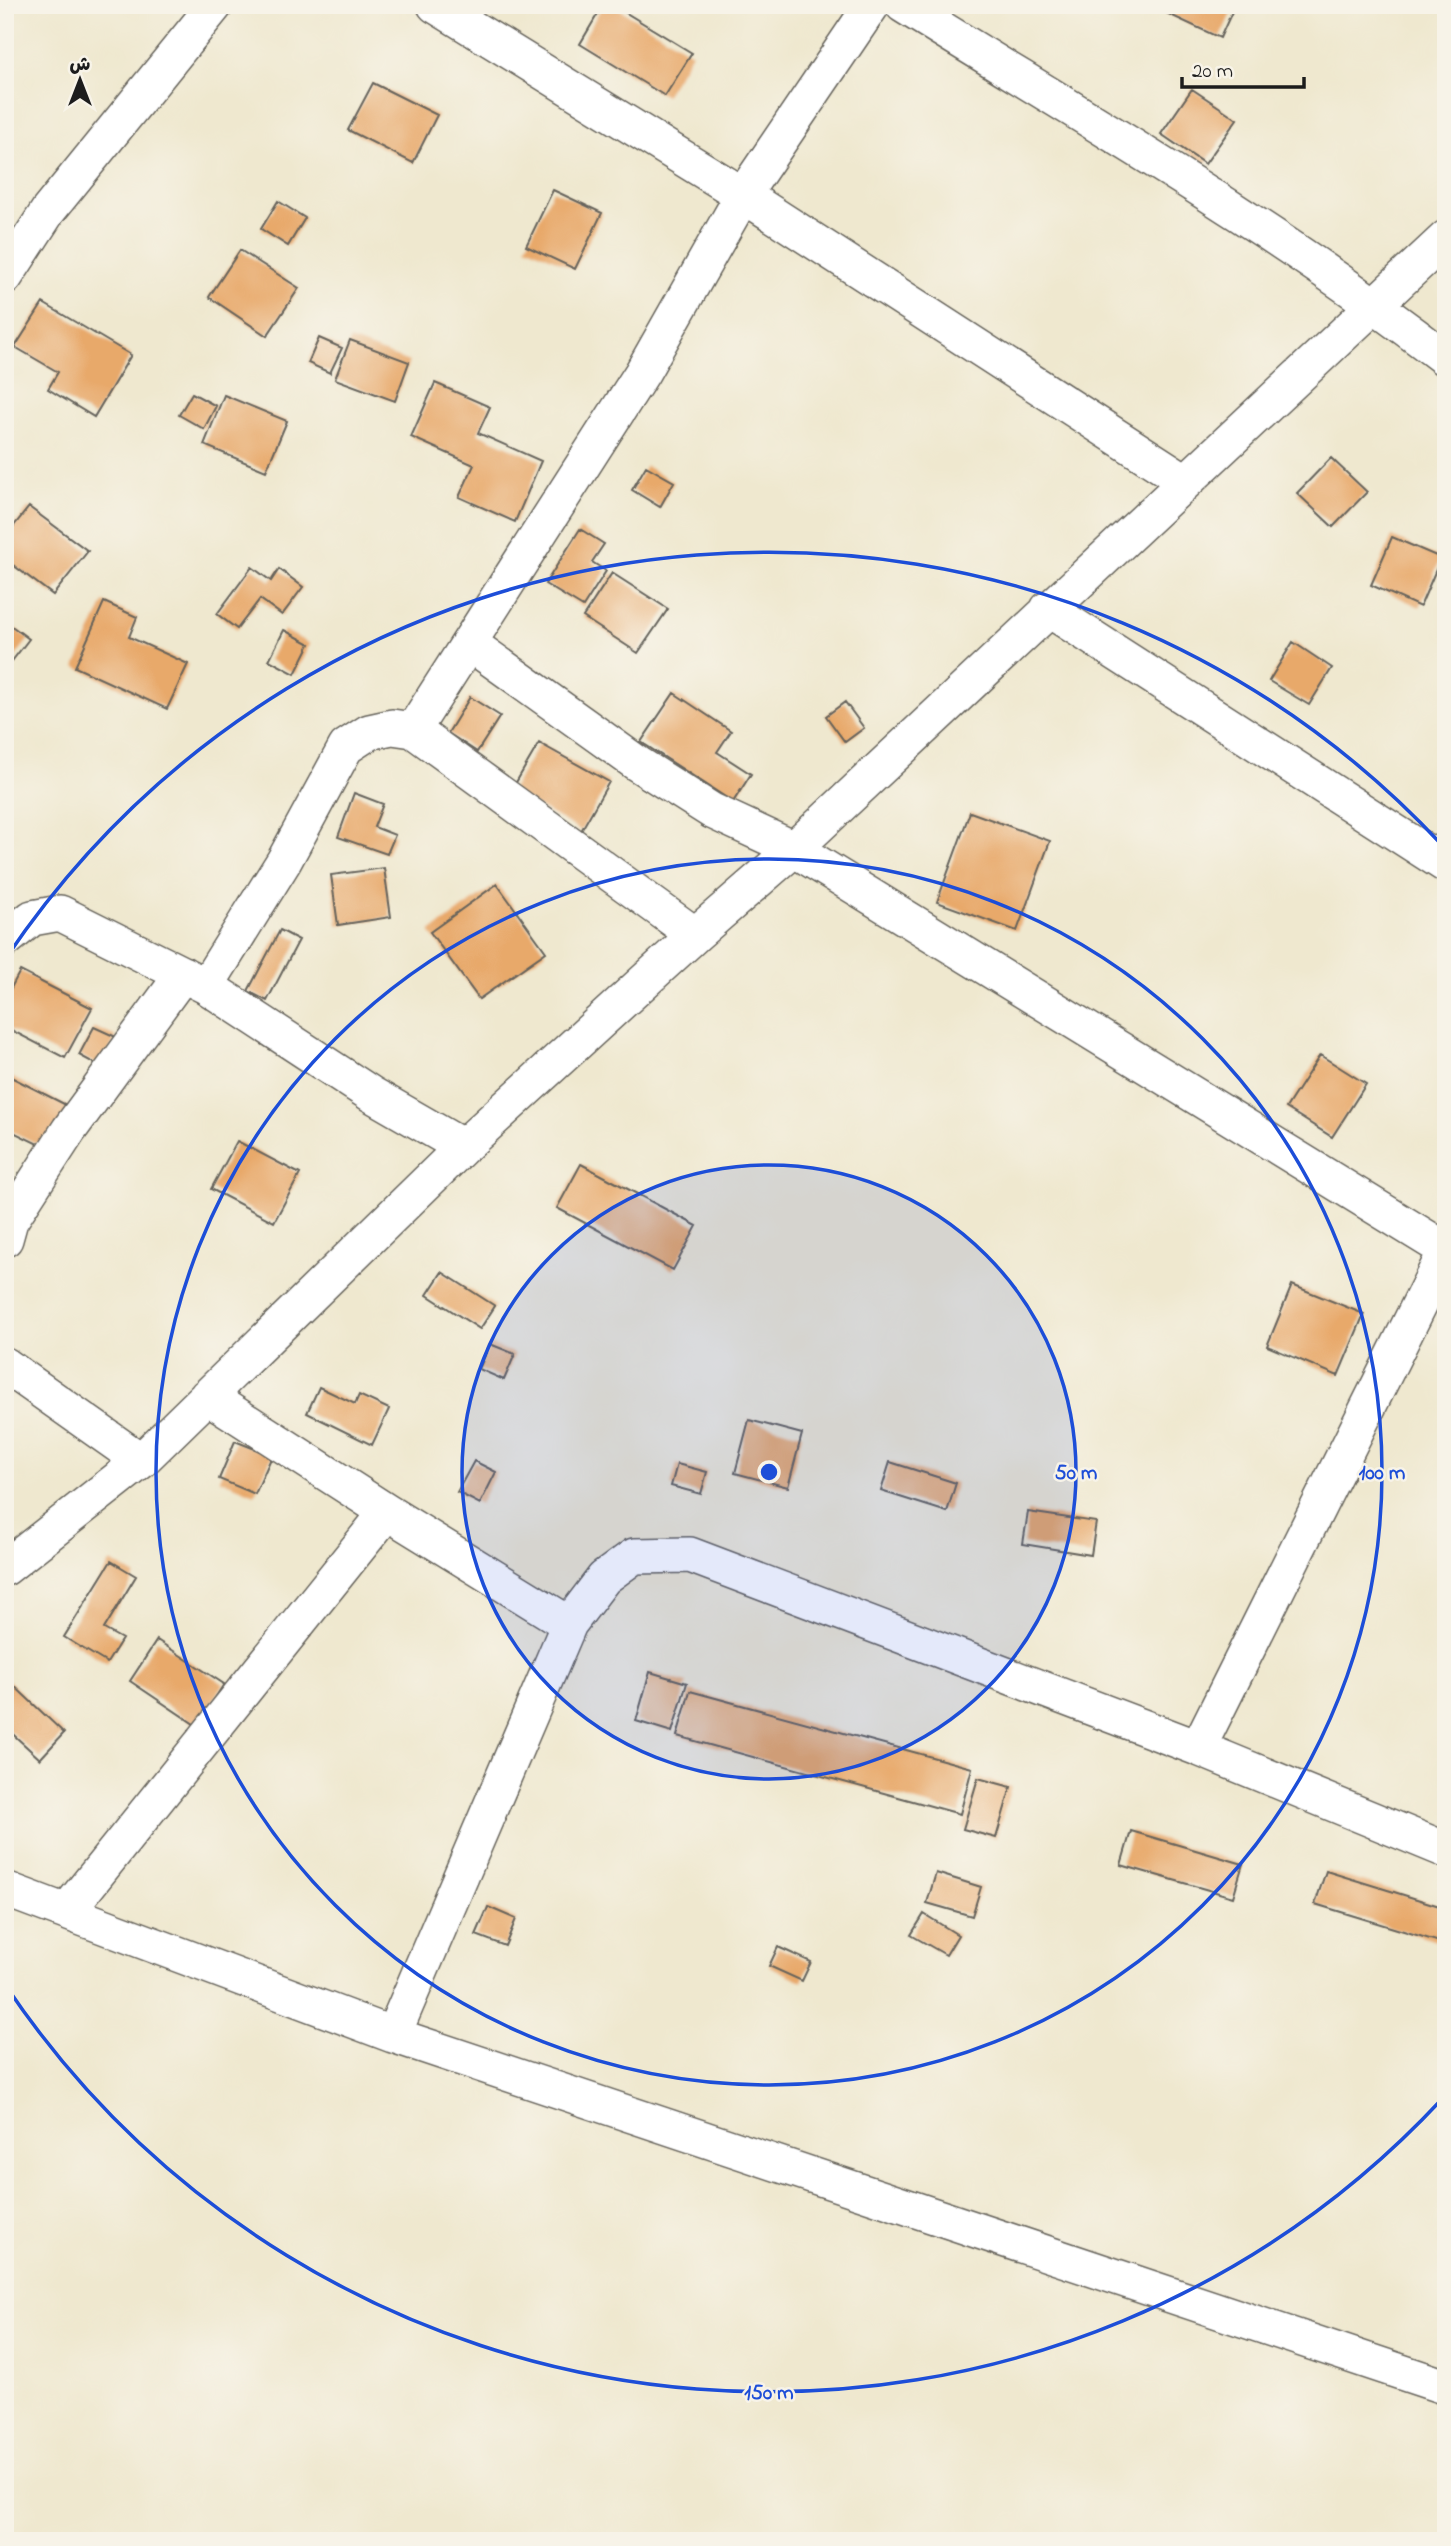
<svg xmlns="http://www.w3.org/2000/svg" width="1451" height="2546" font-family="'Indie Flower','Playpen Sans Arabic',sans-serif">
	<rect width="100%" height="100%" fill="#f7f3e8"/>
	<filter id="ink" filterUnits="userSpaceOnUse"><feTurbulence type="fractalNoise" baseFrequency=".0143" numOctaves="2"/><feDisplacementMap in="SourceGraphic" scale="14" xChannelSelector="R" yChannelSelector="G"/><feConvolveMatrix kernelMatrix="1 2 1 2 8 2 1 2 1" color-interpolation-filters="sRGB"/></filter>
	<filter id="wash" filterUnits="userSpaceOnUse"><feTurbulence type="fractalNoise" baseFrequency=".00686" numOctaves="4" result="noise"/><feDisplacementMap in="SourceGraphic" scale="28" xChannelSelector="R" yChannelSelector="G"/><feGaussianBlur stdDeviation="1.57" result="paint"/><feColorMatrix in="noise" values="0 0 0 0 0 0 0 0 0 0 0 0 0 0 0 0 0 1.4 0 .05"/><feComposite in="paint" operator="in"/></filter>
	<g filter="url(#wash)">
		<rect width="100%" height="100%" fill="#efe8cf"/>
		<g id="blocks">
			<path fill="#e8a96b" d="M603,5H613L692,53L665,96L580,44Z
				M1167,5H1235L1220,38L1164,12Z
				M373,83L437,115L413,163L348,130Z
				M1192,89L1237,119L1205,164L1161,134Z
				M553,190L602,213L575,269L526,246Z
				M278,201L305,218L288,246L261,229Z
				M240,250L299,288L267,336L209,297Z
				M43,303L131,355L94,417L48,389L58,372L15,347Z
				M319,338L342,348L330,373L308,363Z
				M350,340L409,362L395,401L335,379Z
				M435,383L490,407L478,433L541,461L515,522L459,497L474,465L411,437Z
				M192,393L216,406L204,429L179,415Z
				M224,395L287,421L266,471L204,445Z
				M1331,458L1367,492L1333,527L1297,493Z
				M646,466L674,482L660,507L632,490Z
				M29,507L88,551L53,595L5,559V537Z
				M580,529L604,544L592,562L606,571L583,607L545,584Z
				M1392,537L1441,558L1420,607L1371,585Z
				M252,567L271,581L279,569L303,587L282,615L260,599L237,629L217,614Z
				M612,573L668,609L638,653L583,617Z
				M104,602L137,617L129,637L188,664L167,709L75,667Z
				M5,621L29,639L5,670Z
				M284,630L310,644L295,674L269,660Z
				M1293,642L1332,668L1309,705L1269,681Z
				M674,693L731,731L717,752L751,774L733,802L641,742Z
				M470,697L500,716L477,752L448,733Z
				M845,702L864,728L845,742L826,716Z
				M539,743L609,782L581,831L511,791Z
				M354,793L383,804L374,827L395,835L387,854L338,837Z
				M970,812L1050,841L1017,931L937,902Z
				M384,868L391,917L338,925L331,875Z
				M497,884L546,952L479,999L430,932Z
				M280,930L299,940L267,1001L248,991Z
				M20,971L92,1008L65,1058L5,1027V999Z
				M94,1027L116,1037L101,1067L79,1055Z
				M1320,1055L1366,1084L1332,1137L1286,1108Z
				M5,1074L74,1109L52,1151L5,1128Z
				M237,1141L300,1174L274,1222L211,1189Z
				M581,1164L697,1226L673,1270L557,1208Z
				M442,1272L495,1306L480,1329L427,1295Z
				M1292,1285L1364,1314L1338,1376L1267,1346Z
				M490,1344L515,1354L504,1380L479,1369Z
				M319,1387L355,1404L359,1395L389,1409L372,1445L307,1413Z
				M749,1420L802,1434L788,1487L735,1473Z
				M235,1441L272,1456L255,1494L219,1479Z
				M474,1461L496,1472L480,1504L457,1492Z
				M890,1462L956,1483L947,1512L881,1491Z
				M677,1464L707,1472L701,1494L671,1486Z
				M1028,1512L1096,1522L1091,1555L1023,1544Z
				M111,1561L136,1576L104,1629L122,1639L107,1663L64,1637Z
				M157,1640L224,1684L197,1726L130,1681Z
				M650,1672L687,1683L672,1732L636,1721Z
				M8,1680L64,1733L40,1759L5,1727V1683Z
				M690,1691L972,1768L960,1814L677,1736Z
				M978,1778L1011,1787L996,1838L963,1829Z
				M1131,1831L1243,1864L1233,1897L1121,1865Z
				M1326,1871L1446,1908V1944L1315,1904Z
				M936,1873L981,1887L972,1916L927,1903Z
				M488,1907L516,1919L505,1946L476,1935Z
				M924,1914L958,1935L946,1955L911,1935Z
				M778,1947L811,1962L802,1981L769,1966Z"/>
		</g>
	</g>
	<g filter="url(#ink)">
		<use href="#blocks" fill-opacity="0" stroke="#66635b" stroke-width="2"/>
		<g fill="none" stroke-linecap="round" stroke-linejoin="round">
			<g stroke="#66635b" stroke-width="38">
				<path id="street" d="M435,5L743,195L1185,481
					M903,5C1086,119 1275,227 1446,359
					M5,277L48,211L215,5
					M1048,609L1446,865
					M469,643L638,764L712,811L794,849L1446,1250
					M413,730L642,373L743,195L872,5
					M5,940L32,918L60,913L206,986L371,1094L463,1147
					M206,986L284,861L346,747L369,732L392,727L413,730L695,935
					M5,1239L10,1221L69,1130L183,974
					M5,1365L141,1461
					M207,1396L387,1512L569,1624
					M5,1568L141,1461L463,1147L695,935L794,849L1446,238
					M1198,1748L1446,1251
					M5,1889L393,2035L1446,2387
					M67,1911L387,1512
					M393,2035L569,1624L604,1578L634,1556L690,1555L1198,1748L1446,1850"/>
			</g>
			<use href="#street" stroke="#fff" stroke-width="35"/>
		</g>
	</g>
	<circle cx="769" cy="1472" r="307" fill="#1d4ed8" fill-opacity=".12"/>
	<g fill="none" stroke="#1d4ed8" stroke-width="3.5">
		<circle cx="769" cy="1472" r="307"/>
		<circle cx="769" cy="1472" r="613"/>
		<path d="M1442 2099A920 920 0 0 1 6 1986M6 958A920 920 0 0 1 1442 845"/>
	</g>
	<circle cx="769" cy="1472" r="10" fill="#1d4ed8" stroke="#f7f3e8" stroke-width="3.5"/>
	<g font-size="21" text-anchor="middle" font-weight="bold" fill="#1d4ed8" stroke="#f7f3e8" stroke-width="5" stroke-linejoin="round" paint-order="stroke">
		<text x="1076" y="1479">50 m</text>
		<text x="1382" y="1479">100 m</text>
		<text x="769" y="2399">150 m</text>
	</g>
	<rect width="1451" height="2546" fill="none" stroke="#f7f3e8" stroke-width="28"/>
	<g transform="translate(80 80)" stroke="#f7f3e8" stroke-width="5" paint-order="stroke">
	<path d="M0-5L12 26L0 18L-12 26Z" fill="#1c1c1c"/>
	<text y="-10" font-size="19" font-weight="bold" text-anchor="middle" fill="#1c1c1c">ش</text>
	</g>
	<path d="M1182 77v10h122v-10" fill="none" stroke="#1c1c1c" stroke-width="3.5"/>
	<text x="1192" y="77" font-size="21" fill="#1c1c1c" stroke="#f7f3e8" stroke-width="5" paint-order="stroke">20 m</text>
</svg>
